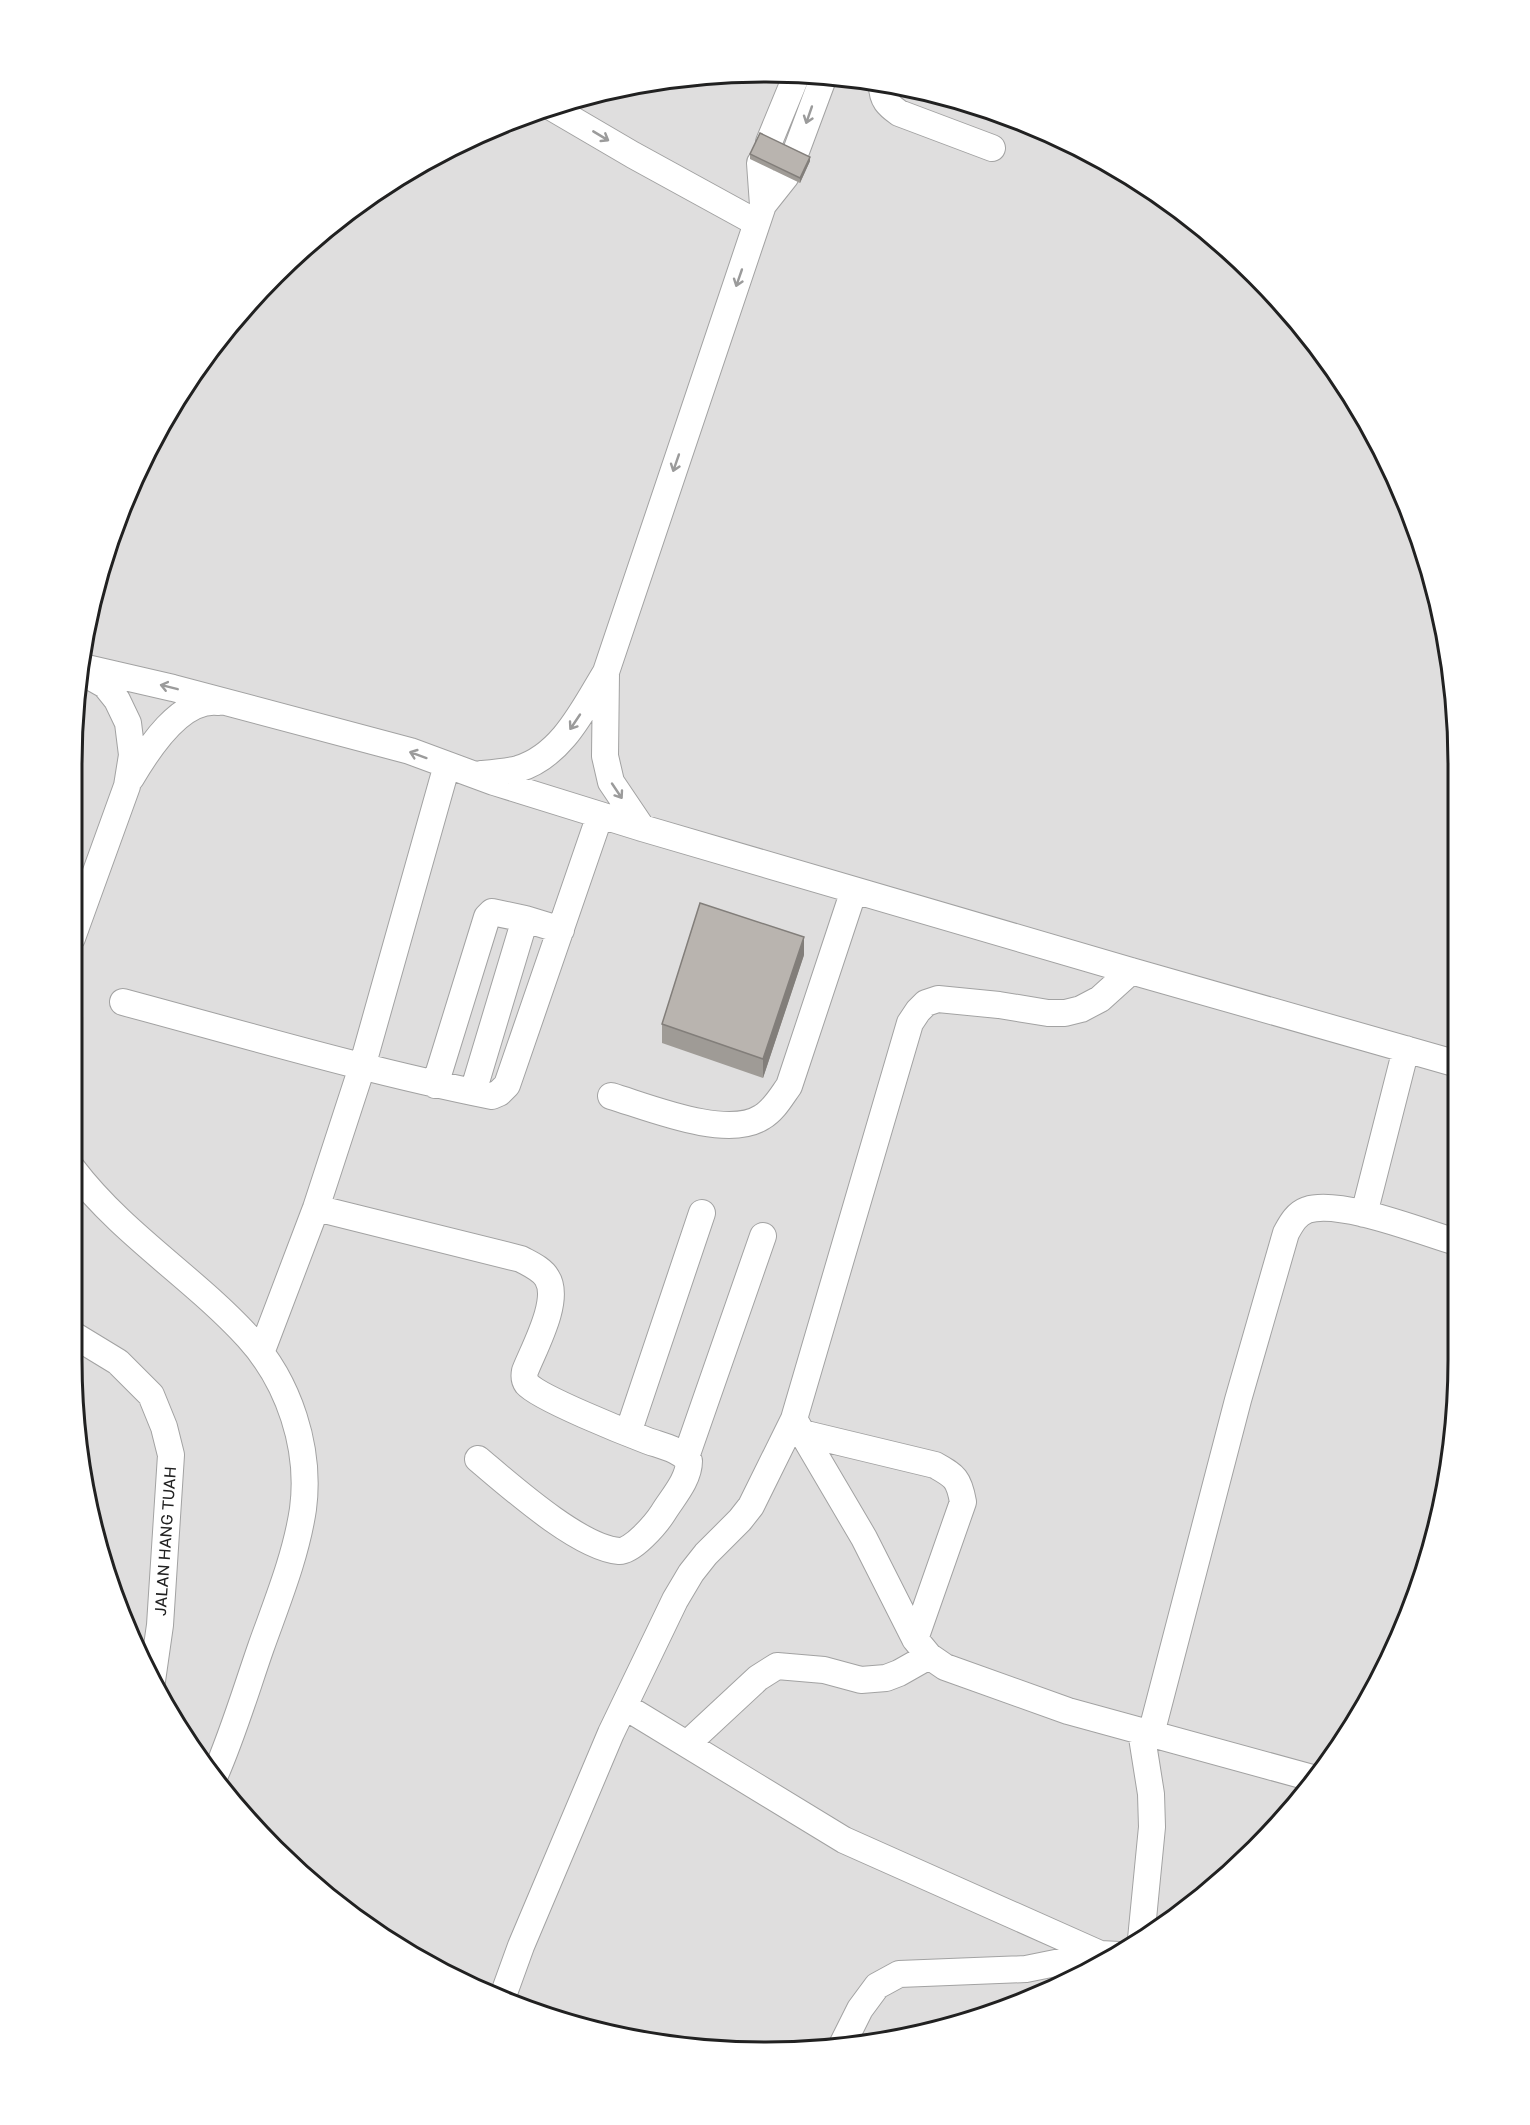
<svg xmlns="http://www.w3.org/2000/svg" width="1530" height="2125" font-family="'Golos Text',sans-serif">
	<rect width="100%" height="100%" fill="#f0eee9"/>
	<path fill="#dfdede" d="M811,74L945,96L1072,144L1187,215L1286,308L1387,459L1434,585L1452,674L1457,1405L1434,1539L1386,1667L1315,1782L1222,1881L1112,1960L1031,2000L855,2047H674L585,2029L459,1982L308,1881L189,1745L143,1666L96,1540L72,1360V765L85,629L125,500L165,418L244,308L308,244L419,165L543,109L675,78Z"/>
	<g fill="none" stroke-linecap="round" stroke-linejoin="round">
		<g stroke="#a2a2a2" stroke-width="28">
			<path id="minor" d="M882,85C882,100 888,105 899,113L992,148
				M551,107L633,155L757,223
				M769,142L797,74
				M795,154L824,76
				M760,163L763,205
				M82,667L173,688L410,751L494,782L642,828L1131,971L1454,1063
				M606,673L605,756L611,782L642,828
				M481,774C493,773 506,772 518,769C562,756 584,708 606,672L763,205L786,176
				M131,778C148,749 181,697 219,702
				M72,938L127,786L132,755L128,723L117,700L105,685L82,672
				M123,1002C246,1035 367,1071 492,1096L499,1093L507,1085L600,815
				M435,1085L487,917L492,912L525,919L561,930
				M473,1092L525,919
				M611,1096C648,1107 727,1140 762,1117C774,1110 781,1097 789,1086L854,890
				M72,1168C122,1234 193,1277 248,1337C289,1382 311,1448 303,1509C296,1556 277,1602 261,1647C246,1690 233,1734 215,1775
				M316,1208L521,1259C530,1264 542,1269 547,1278C561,1300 534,1348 525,1371C524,1376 524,1380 527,1384C539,1398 627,1433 648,1441C662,1446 679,1449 689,1461C689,1480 672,1498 663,1513C656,1524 632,1552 619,1551C579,1548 509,1485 478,1459
				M1364,1214L1406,1049
				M72,1334L118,1362L151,1395L164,1427L171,1455L160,1625L152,1681
				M261,1353L316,1208L362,1067L447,765
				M794,1419L864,1538L915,1639L929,1656L945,1667L1068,1711L1316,1779
				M628,1433L702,1213
				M802,1433L935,1465C955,1476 959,1479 963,1502L915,1639
				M686,1457L763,1236
				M624,1706L844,1840L1100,1954L1119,1955
				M1141,1731L1151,1794L1152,1827L1141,1939
				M1151,1734L1238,1400L1286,1233C1291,1224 1296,1214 1307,1210C1340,1199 1422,1232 1456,1242
				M687,1744L758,1678L777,1666L824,1670L861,1680L886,1678L899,1673L929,1656
				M504,1999V1993L521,1946L611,1733L675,1600L691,1573L706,1554L740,1520L751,1506L794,1419L910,1023L918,1011L926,1003L938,999L999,1005L1048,1013H1065L1081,1009L1100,999L1131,971
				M841,2047L860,2009L877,1986L899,1974L1026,1969L1100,1954"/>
		</g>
		<use href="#minor" stroke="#fff" stroke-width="26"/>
	</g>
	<path fill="#9f9b96" d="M750,154L810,161L800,183L750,159Z
		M804,955L763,1078L662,1043V1024Z"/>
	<path fill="#827e7a" d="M810,157V161L800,183V178Z
		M804,937V955L763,1078V1059Z"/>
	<path fill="#b9b4af" stroke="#827e7a" stroke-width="1.5" d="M760,133L810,157L800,178L750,154Z
		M700,903L804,937L763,1059L662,1024Z"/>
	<defs><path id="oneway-shaft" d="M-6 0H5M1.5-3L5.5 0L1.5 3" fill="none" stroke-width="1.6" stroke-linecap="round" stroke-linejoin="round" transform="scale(1.5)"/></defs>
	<g stroke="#9b9b9b">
		<use href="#oneway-shaft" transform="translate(809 115) rotate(109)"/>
		<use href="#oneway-shaft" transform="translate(601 136) rotate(31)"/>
		<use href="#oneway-shaft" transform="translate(739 278) rotate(109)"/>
		<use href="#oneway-shaft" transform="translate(676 463) rotate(109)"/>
		<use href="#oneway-shaft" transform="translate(169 687) rotate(-166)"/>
		<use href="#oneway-shaft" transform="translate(575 722) rotate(124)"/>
		<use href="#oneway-shaft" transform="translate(418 755) rotate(-160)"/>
		<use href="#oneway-shaft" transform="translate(617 791) rotate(56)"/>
	</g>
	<g text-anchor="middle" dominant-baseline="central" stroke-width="4.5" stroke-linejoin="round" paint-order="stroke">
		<g font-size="16" fill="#212121" stroke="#fff">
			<text transform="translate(165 1541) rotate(-86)">JALAN HANG TUAH</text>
		</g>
	</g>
	<path d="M0 0H1530V2125H0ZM764 82H766A682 682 0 0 1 1448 764V1360A682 682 0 0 1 766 2042H764A682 682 0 0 1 82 1360V764A682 682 0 0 1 764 82Z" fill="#fff" fill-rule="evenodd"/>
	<path fill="none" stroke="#212121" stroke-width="3" d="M764 82H766A682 682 0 0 1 1448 764V1360A682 682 0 0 1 766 2042H764A682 682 0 0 1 82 1360V764A682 682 0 0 1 764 82Z"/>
</svg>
